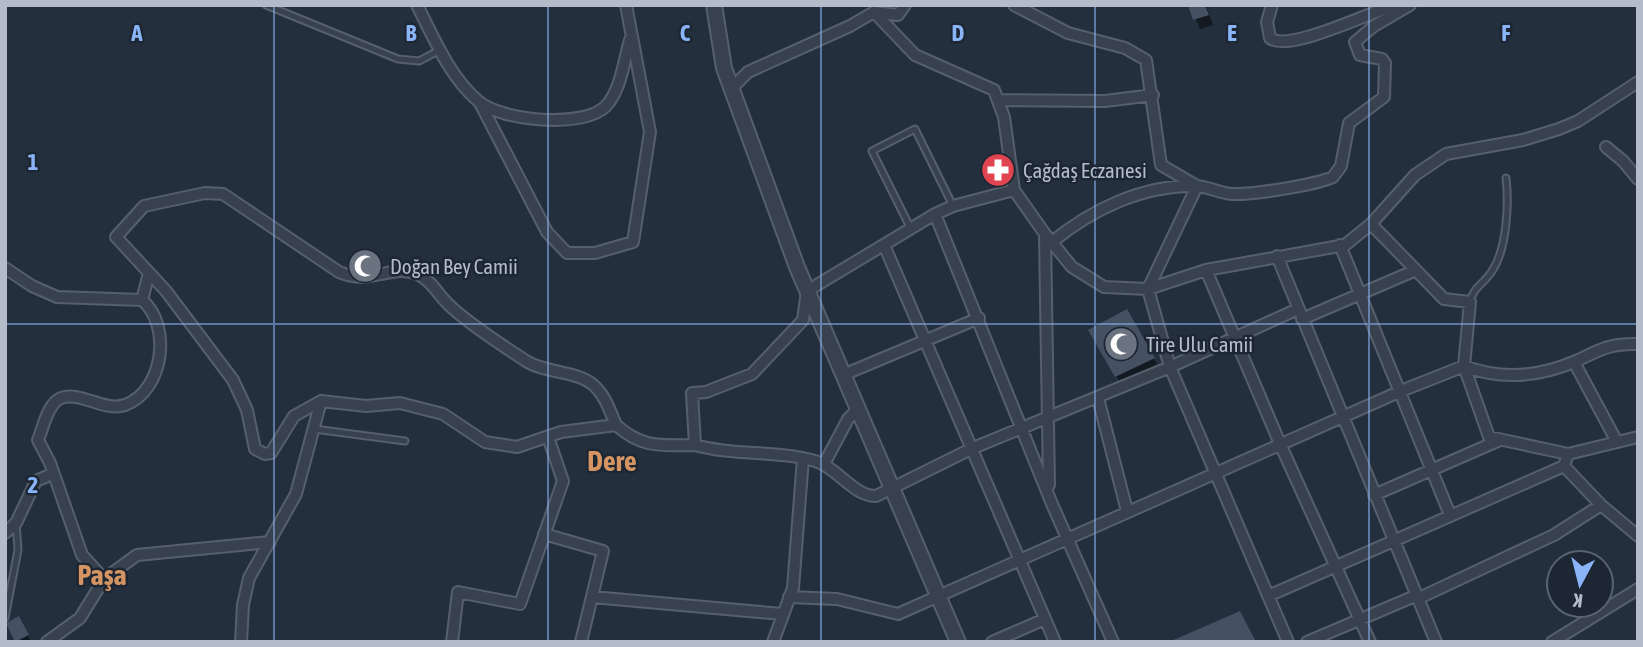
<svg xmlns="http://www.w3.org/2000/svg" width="1643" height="647" font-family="'Asap Condensed',sans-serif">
	<rect width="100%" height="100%" fill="#242f3e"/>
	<path fill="#0007" d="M1190,5H1206L1213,25L1200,29Z
		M379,260L385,269L382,282L356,283L351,274Z
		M1127,311L1159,368L1122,386L1090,330Z
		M8,623L24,628L31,642H17Z"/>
	<path fill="#455162" d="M1188,5H1205L1209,15L1193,20Z
		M353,258H380L377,273L349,274Z
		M1127,309L1155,358L1115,377L1088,330Z
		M1240,611L1256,642H1169Z
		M19,616L29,635L15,642L6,623Z"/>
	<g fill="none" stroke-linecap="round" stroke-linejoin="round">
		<g stroke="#565f6c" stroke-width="9">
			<path id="service" d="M266,5L398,59L419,61L440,50
				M911,229L872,151L915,129L953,206
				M1470,302C1473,287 1485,283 1492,271C1507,249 1509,204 1506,178
				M314,429L405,441
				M5,618L18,550L16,523"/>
		</g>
		<g stroke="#565f6c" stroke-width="14">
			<path id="minor" d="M417,5C434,38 449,76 478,101C501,121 584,129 606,106C621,90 624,60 630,40
				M1014,5L1068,33L1125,48L1146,60L1161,165L1197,186L1148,289L1170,367L1288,642
				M1272,5L1267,22L1270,38C1288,53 1370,12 1395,5
				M874,12L915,55L994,90L1004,117L1014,190L1045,234L1072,267L1104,287L1148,289L1206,270L1345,245L1371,224L1415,175L1446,154L1523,140L1559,129L1578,121L1638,82
				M731,89L748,72L850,26L874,12L898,15L905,5
				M998,100L1105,101L1153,95
				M480,103L547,232L567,253H595L633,242L650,132L626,5
				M1606,147L1623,161L1638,179
				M935,214L1052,504L1113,642
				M1371,224L1444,299L1470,302L1464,366L1489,437L1568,454
				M1045,235L1049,485
				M1052,242C1091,210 1142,185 1195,186C1207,186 1219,193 1232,194C1252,195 1315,185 1333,177L1341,166L1349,123L1384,97L1385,63L1382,59L1360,55L1355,42L1374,26L1410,5
				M884,245L1055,642
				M1340,245L1450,515
				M1277,256L1436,642
				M5,268L32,286L57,297L142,300L149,273
				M1206,270L1281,446L1370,642
				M1302,319L1416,270
				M1574,362L1617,442
				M843,375L979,318
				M1098,398L1127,511
				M616,425C611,414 607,400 599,391C583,369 548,375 526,361C506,348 464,320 448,304C437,293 431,280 417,274C392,263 372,286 339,272L223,194L205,193L144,206L116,237L166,291L233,380L247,410L255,449L265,454L271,453L294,416L321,401L366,406L400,403L443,414L485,442L517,447L561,432L616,425C643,449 661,445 695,445L692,393L706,392L752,374L803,320L807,291L935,214L953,206L1014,190
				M695,445C734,456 776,450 815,461C837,467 853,496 876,496L973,448L1170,367L1298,309
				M824,464L848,419L857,410
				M1374,495L1500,440
				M1601,505L1638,536
				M5,533L16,523L36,481L52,474
				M544,534L603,551L581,642
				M104,579L82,555L50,463L38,440C43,428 48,403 61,398C81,391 104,412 125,405C164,391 172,325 142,300
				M1268,596L1564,466
				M592,597L782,614
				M789,597L837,599L898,614L1401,391L1464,366C1501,380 1539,377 1576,361C1600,350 1610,343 1638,344
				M1417,599L1554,535L1601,505L1564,466L1568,454L1638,437
				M47,642L80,618L104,579L137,555L270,542
				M241,642L243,605L249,578L296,494L321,401
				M452,642L458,592L520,604L563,481L548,437
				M773,642L793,588L803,458
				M992,642L1045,619
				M1307,642L1415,596
				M1552,642L1638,589"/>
		</g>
		<g stroke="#565f6c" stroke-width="18">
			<path id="tertiary" d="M714,5L724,68L797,267L958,642"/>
		</g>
		<use href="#service" stroke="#38414e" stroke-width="5"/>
		<use href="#minor" stroke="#38414e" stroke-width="10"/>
		<use href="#tertiary" stroke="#38414e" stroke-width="14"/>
	</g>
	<path fill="none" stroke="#8ab4f8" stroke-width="2" stroke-opacity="0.55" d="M274,5V642M548,5V642M821,5V642M1095,5V642M1369,5V642M5,324H1638"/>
	<defs>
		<g id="pharmacy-disc" transform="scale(1.75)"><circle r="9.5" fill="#e0444e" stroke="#1d2633"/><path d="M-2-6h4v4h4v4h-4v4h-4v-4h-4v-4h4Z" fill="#fff"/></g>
		<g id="mosque-disc" transform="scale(1.75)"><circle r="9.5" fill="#6b7280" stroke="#1d2633"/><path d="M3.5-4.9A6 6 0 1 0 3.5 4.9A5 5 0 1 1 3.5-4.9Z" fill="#fff"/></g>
	</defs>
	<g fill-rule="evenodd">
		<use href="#pharmacy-disc" x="998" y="170"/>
		<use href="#mosque-disc" x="365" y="266"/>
		<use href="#mosque-disc" x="1121" y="344"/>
	</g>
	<g text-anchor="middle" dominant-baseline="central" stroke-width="5" stroke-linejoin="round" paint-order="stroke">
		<g font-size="21" fill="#b4bcc9" stroke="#1d2633" text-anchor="start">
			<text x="1023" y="170">Çağdaş Eczanesi</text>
			<text x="390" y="266">Doğan Bey Camii</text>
			<text x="1146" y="344">Tire Ulu Camii</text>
		</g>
		<g font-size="28" font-weight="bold" fill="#d59563" stroke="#1d2633">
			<text x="612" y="461">Dere</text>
			<text x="102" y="575">Paşa</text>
		</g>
	</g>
	<g font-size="23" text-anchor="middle" font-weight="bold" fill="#8ab4f8" stroke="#1d2633" stroke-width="5" stroke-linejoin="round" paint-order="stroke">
		<text x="137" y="41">A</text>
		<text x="411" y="41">B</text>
		<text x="685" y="41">C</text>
		<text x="958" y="41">D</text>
		<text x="1232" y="41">E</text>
		<text x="1506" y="41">F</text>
		<text x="33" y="170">1</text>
		<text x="33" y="493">2</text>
	</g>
	<rect width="1643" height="647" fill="none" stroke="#b4bcc9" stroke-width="14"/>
	<g transform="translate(1580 584) rotate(187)"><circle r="33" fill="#1d2633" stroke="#59626f" stroke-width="2"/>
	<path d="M0-5L12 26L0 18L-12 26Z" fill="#8ab4f8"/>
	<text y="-10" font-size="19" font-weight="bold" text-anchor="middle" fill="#b4bcc9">K</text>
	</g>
</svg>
